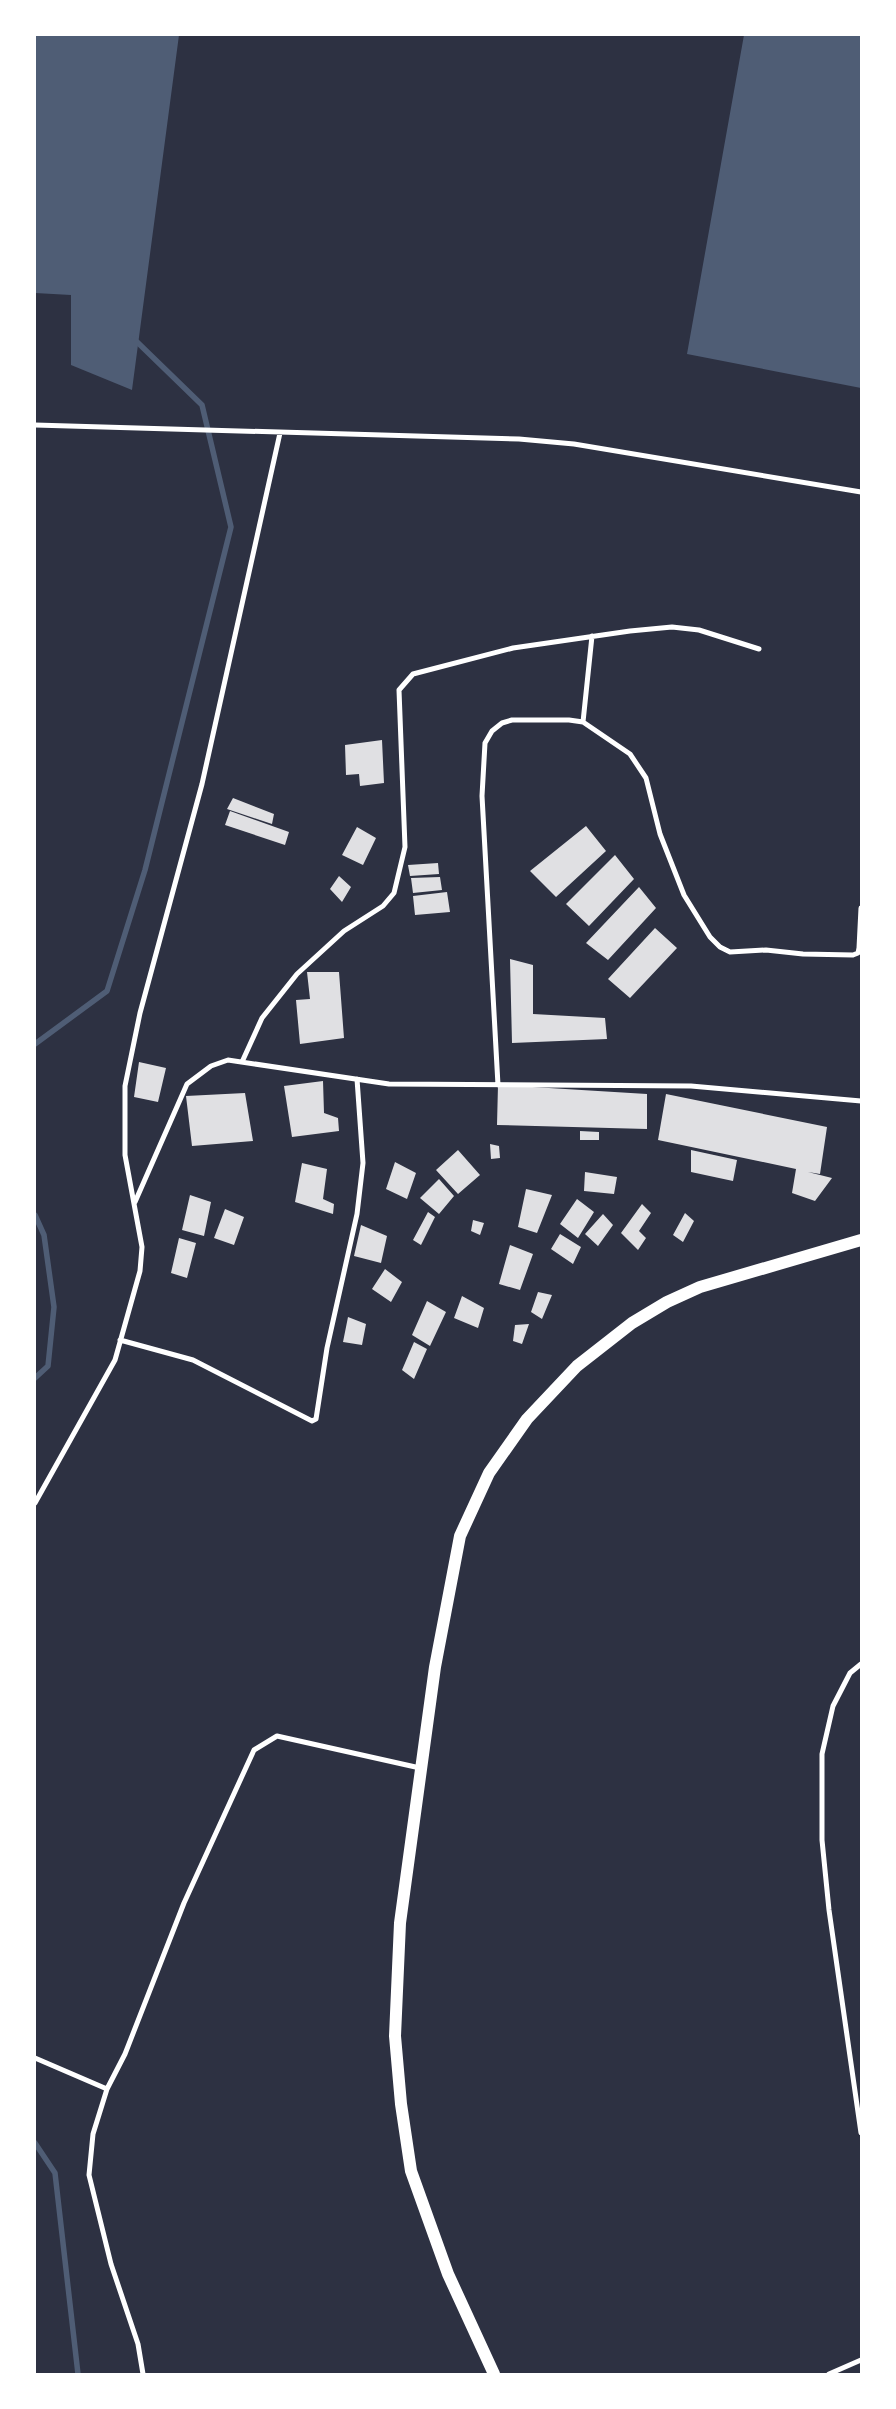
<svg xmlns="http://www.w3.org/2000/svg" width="896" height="2409" font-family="'Roboto Serif',serif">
	<rect width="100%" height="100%" fill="#2d3142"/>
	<path fill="#4f5d75" d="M35,35H179L132,390L71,365V295L35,293Z
		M744,35H861V388L687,354Z"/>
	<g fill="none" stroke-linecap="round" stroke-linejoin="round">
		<path stroke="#4f5d75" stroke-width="5.5" d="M35,1044L107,991L145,870L231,527L202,405L134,339
			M35,1215L44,1235L54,1307L48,1366L35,1378
			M35,2143L55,2173L78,2374"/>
	</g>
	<path fill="#e0e0e3" d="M382,740L384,783L360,786L359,774L346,775L345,745Z
		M233,798L274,814L272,824L227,809Z
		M230,811L289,832L285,845L225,825Z
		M586,826L606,851L556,897L530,871Z
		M357,827L376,838L363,865L342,855Z
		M615,855L634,879L589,926L566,904Z
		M438,863L439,874L410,876L408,865Z
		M339,876L351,887L342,902L330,889Z
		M440,877L442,890L413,893L411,878Z
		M639,887L656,908L608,960L586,943Z
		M447,892L450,912L415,915L413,896Z
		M655,928L677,948L630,998L608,979Z
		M510,959L533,965V1014L605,1018L607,1039L512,1043Z
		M307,972H339L344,1038L300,1044L296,1000L310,999Z
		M139,1062L166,1068L158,1102L134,1097Z
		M323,1081L324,1113L338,1118L339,1131L292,1137L284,1086Z
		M498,1085L647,1094V1129L497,1125Z
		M245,1093L253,1141L192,1146L186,1096Z
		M666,1094L827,1127L820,1174L808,1172L832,1178L815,1201L792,1193L796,1169L658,1140Z
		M580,1131L599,1132V1140H580Z
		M490,1144L499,1146L500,1158L491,1159Z
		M458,1150L480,1175L458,1194L436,1170Z
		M691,1150L737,1160L733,1181L691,1172Z
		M395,1162L416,1173L407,1199L386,1189Z
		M302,1163L327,1169L323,1199L334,1204L333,1214L295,1202Z
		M585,1172L617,1177L614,1194L584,1191Z
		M439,1179L454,1196L439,1214L420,1198Z
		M526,1189L552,1195L537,1233L518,1227Z
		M190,1195L211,1202L204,1236L182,1230Z
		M577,1199L594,1212L578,1238L560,1224Z
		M642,1204L651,1213L639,1231L646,1238L638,1250L621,1233Z
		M225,1209L244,1217L234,1245L214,1238Z
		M428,1212L435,1217L421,1245L413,1240Z
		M685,1213L694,1221L683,1242L673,1235Z
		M603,1214L613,1225L598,1246L585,1234Z
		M473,1220L484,1223L480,1235L471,1231Z
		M361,1225L387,1236L381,1263L354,1256Z
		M560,1234L581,1247L573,1264L551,1249Z
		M179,1238L196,1243L187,1278L171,1273Z
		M510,1245L533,1254L520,1290L499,1284Z
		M385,1269L402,1282L391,1302L372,1289Z
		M538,1292L552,1295L542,1319L531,1312Z
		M462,1296L484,1308L478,1328L454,1318Z
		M427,1301L446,1312L430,1346L412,1335Z
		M348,1317L366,1324L362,1345L343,1342Z
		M529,1324L522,1344L513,1341L515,1325Z
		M414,1342L427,1349L414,1379L402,1370Z"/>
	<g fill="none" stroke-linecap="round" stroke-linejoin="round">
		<path stroke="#fff" stroke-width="5" d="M35,425L519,439L574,444L861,492
			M583,722L592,636
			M242,1062L262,1018L297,974L344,931L383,906L394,893L405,847L399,690L413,674L513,648L630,631L672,627L699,630L759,649
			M498,1085L482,796L485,743L492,731L502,723L512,720H569L583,722L630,754L646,778L660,834L684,895L710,937L720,947L730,952L766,950L803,954L853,955L858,953L859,948L861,908
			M135,1202L187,1084L211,1066L228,1060L389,1084L691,1086L861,1101
			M120,1340L193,1360L312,1421L316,1419L327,1348L357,1214L363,1163L357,1079
			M35,1503L115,1360L140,1271L142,1247L125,1155V1086L140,1013L202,784L280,433
			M861,1664L850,1673L833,1706L822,1754V1840L829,1910L861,2133
			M35,2058L107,2089
			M143,2374L138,2344L111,2264L89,2175L93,2134L107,2089L125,2054L184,1903L254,1750L277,1736L420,1768
			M829,2374L861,2360"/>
		<path stroke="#fff" stroke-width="12" d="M494,2374L448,2274L411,2171L401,2104L395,2036L400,1923L435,1667L460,1536L489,1473L527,1419L577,1366L632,1323L667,1302L700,1287L861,1240"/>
	</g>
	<rect width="896" height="2409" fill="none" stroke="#ffffff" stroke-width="72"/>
</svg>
